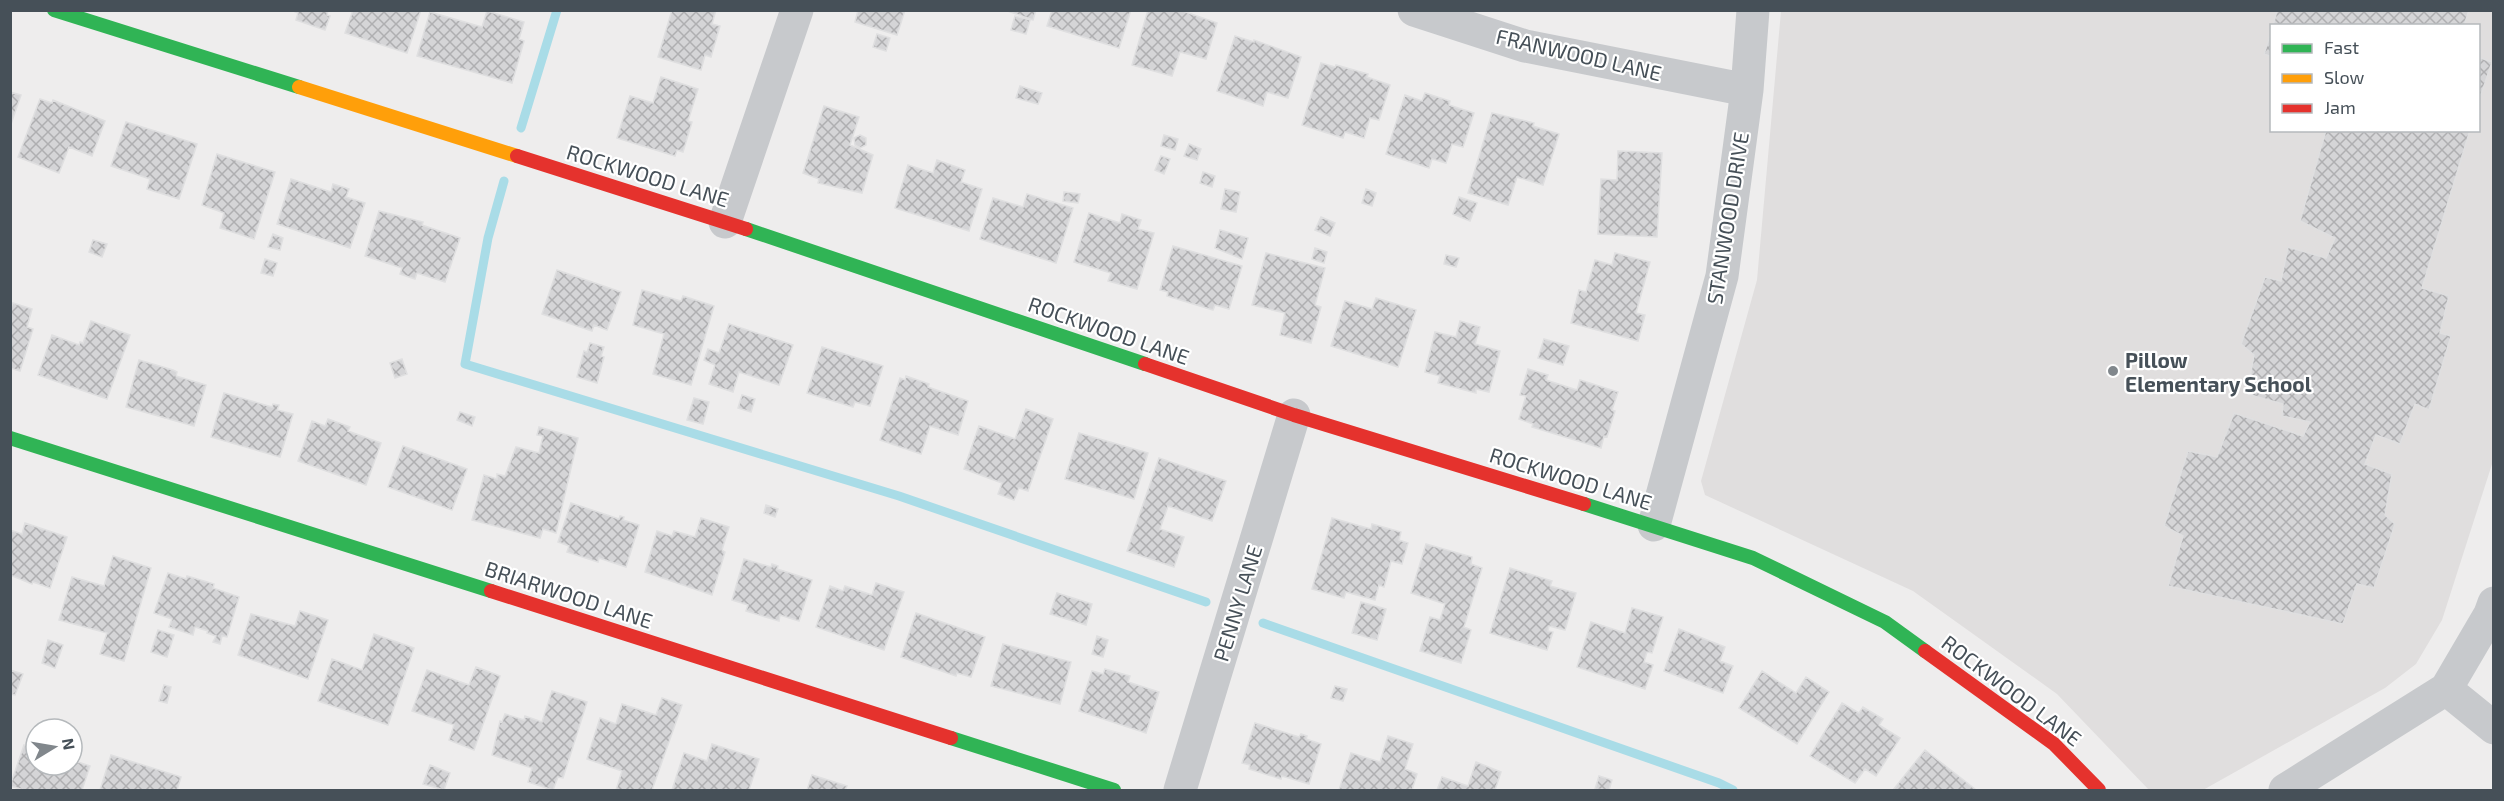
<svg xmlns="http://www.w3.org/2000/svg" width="2504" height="801" font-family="'Exo 2',sans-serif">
	<defs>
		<pattern id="building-cross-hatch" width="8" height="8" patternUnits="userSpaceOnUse" patternTransform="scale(1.5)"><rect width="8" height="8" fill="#d5d5d7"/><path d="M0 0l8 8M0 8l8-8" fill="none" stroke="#afafb1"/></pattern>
	</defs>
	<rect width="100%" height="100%" fill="#eeeded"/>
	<path fill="#e0dede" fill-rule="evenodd" d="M1781,11H2493V461L2442,620L2416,664L2385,688L2203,790H2149L2057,694L1913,591L1705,495L1701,481L1757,280ZM2272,26H2478V130H2272Z"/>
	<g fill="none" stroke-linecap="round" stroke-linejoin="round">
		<path stroke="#a9dce7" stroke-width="9" d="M521,128L557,10
			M504,181L488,238L465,364L899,496L1206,602
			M1263,623L1719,783L1733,790"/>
	</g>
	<path fill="url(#building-cross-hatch)" stroke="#dfdfe0" stroke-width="1.5" d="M291,10H328L327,15L330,16L325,30L296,20L298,13Z
		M353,10H421L407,53L345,33Z
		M672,10H716L712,24L720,26L711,57L705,55L701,70L658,57Z
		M858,10H905L897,35L855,22Z
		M1005,10H1036L1033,20Z
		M1052,10H1131L1119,48L1047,26Z
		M1148,10H1180L1217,23L1206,59L1180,52L1172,76L1132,65Z
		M2277,10H2469L2464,26H2273Z
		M487,11L524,22L519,39L524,41L512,83L417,56L430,12L482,27Z
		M1015,16L1030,20L1026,34L1011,30Z
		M2272,29V57L2264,54Z
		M877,34L890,38L886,51L873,47Z
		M1235,36L1254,42V40L1301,57L1288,98L1267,92L1263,106L1217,91Z
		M2478,57L2492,62L2478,104Z
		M1321,63L1335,67L1336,65L1368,74L1367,77L1390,85L1379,120L1370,118L1364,138L1345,132L1343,138L1302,125Z
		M661,77L698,89L688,121L692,122L683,152L677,150L675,156L617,138L630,96L653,103Z
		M1020,86L1042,93L1038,104L1016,98Z
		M10,92L21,95L10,127Z
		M1425,93L1450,101L1449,105L1474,113L1463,147L1452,144L1446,163L1432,159L1429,168L1386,154L1405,95L1422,101Z
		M40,99L52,103L53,100L105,121L92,156L69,147L59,173L18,157Z
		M824,106L859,117L850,145L873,155L862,193L818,183L819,179L803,173Z
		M1492,113L1534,123L1533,126L1559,134L1543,185L1517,177L1508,205L1468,193Z
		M126,122L197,144L179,199L147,189L150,179L111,166Z
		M2326,130H2470L2422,288L2449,296L2440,333L2451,336L2429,410L2415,404L2400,444L2376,435L2365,464L2392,474L2385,515L2395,524L2374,588L2357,584L2343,624L2168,586L2183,536L2164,526L2188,451L2217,457L2234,413L2303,436L2310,422L2282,416L2283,404L2247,394L2254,355L2241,344L2265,277L2281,281L2288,247L2326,258L2335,238L2300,221Z
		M860,135L866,138V145L860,148L855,145L854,138Z
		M1164,135L1178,139L1175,150L1161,146Z
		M1189,144L1201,149L1197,160L1184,156Z
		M1618,151L1662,153L1657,237L1598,234L1601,179L1617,180Z
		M217,154L275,172L254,239L220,228L224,213L202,205Z
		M1161,156L1170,159L1164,174L1155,170Z
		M937,160L965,170L961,182L982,189L969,231L895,208L908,165L933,173Z
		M1203,172L1215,176L1212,187L1200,183Z
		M291,179L331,192L333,184L349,189L346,197L365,203L350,248L277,224Z
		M1225,189L1240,192L1236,212L1221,209Z
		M1366,189L1376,193L1372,206L1362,203Z
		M1064,192L1080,194L1078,203L1063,201Z
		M1027,194L1073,208L1056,263L980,239L993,198L1023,207Z
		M1459,197L1477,203L1470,221L1453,214Z
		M379,211L423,222L422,225L460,238L445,282L417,273L415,279L400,274L402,268L365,256Z
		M1089,213L1120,223L1122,214L1141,220L1138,229L1154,233L1137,289L1108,281L1111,273L1074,262Z
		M1321,217L1335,223L1330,236L1315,230Z
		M1220,230L1248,238L1242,259L1215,248Z
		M273,234L283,238L280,250L268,247Z
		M93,240L107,244L102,257L89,252Z
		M1173,246L1242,266L1229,309L1215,305L1213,310L1167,296L1168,292L1160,290Z
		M1315,248L1327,252L1324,263L1312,259Z
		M1266,253L1325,268L1315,305L1321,307L1311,343L1280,335L1285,313L1252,305Z
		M1615,253L1650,262L1636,313L1645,315L1638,341L1571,323L1579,290L1586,292L1595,260L1612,265Z
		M1446,255L1459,258L1456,267L1444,264Z
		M265,259L277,263L273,276L261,273Z
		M557,270L621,292L607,330L594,325L592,331L542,314Z
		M642,290L681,301L683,296L714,306L691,385L653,374L664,334L633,325Z
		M1376,298L1416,310L1398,367L1331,346L1345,301L1372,309Z
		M13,303L32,309L27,327L33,329L20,371L10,368V310Z
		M91,321L130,335L107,399L38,375L52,335L79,345L80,342L83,343Z
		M1460,321L1480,327L1475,344L1500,351L1489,392L1476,389V393L1438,383L1440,376L1425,372L1435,332L1456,337Z
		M729,324L793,345L779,385L739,372L733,392L709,384L715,365L704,360L708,349L719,353Z
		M1544,339L1569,346L1563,365L1538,358Z
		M590,343L604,347L601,356L604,357L597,383L577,377L584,351L587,352Z
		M822,347L883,366L870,406L855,402L853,407L807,393Z
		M402,359L407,374L395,378L390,363Z
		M139,360L173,370L177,372L176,376L206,385L194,426L126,407Z
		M1528,369L1548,375L1546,380L1577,390L1580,380L1618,392L1612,410L1615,411L1607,437L1604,436L1601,448L1532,427L1533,424L1519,419L1526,396L1520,395Z
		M906,376L929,384L928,387L968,401L958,435L930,426L921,454L880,440L900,378L905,380Z
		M224,393L272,407L273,404L279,405L277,410L293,414L280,457L211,437Z
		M742,395L755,399L751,412L738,408Z
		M694,398L709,402L703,424L687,420Z
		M1026,409L1053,419L1028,491L1019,488L1014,500L998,494L1002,483L964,469L979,426L1015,439Z
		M460,412L475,417L472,426L457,420Z
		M328,419L350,427L348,431L381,443L366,485L298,461L312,421L325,426Z
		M539,427L578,438L556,533L543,529L540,538L472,520L484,475L497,479V474L505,476L516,447L539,453L543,436L537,435Z
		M1079,433L1148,453L1134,499L1065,479Z
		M403,446L467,469L452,510L388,487Z
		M1159,458L1226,481L1212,521L1168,506L1160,529L1184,537L1174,567L1127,551Z
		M571,503L619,519L620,516L624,517L623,520L639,525L626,567L599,558L598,562L567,552L569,546L558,542Z
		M766,505L778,509L775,517L764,513Z
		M701,518L729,527L722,550L725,552L712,595L645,572L657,531L672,536L674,531L695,537Z
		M1332,518L1371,529L1372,524L1401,532L1399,540L1408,543L1402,564L1391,561L1384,587L1379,585L1375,600L1346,592L1344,598L1312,589Z
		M25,523L67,537L50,588L33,582L32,584L10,575V530L22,534Z
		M1426,544L1472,557L1471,564L1482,568L1464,627L1471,630L1461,663L1420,651L1430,617L1440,620L1445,604L1411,593Z
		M113,556L151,568L124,661L100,654L107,633L59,620L72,577L104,586Z
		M744,559L771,567L772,564L778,566L777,569L812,580L799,621L780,615L779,621L746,611L748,605L732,600Z
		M1510,568L1552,581L1550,586L1576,593L1565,630L1549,626L1548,631L1553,632L1547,650L1490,633Z
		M168,573L186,579L187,576L214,584L213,588L239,597L227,637L222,636L220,644L213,642L216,636L207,633L208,631L195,627L193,635L169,627L172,619L154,613Z
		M876,583L904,592L884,650L816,627L830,586L843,591L845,586L872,595Z
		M1057,593L1092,604L1086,625L1050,614Z
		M1361,602L1386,609L1377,640L1352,633Z
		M1632,608L1663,617L1652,653L1647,652L1644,662L1653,665L1645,689L1577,667L1591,622L1625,633Z
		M300,611L328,620L308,679L238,655L251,614L295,626Z
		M916,613L985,637L971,677L957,673L956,676L901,657Z
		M1679,629L1725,647L1720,661L1733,666L1723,693L1664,671Z
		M158,630L174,635L167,657L151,652Z
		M374,634L414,648L388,725L318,701L332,659L362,670Z
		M1097,636L1108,640L1103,657L1092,654Z
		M48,640L63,645L55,668L42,663Z
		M1003,644L1071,662L1060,704L991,686Z
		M476,667L500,676L474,750L449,740L454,725L412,711L427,670L469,685Z
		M1105,669L1130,676L1128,682L1159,692L1146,733L1079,711L1092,671L1103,674Z
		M10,670L23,674L15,695L10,694Z
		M1762,671L1796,693L1806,677L1829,692L1797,744L1739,708Z
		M164,685L171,687L167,703L159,701Z
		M1335,686L1347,689L1343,701L1331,698Z
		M552,691L587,702L563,778L558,777L553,790L528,782L532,768L492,755L500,721L502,722L505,714L524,720L525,716L542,722Z
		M662,698L682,705L652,790H616L622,771L587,759L600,718L616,724L622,704L656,715Z
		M1842,703L1859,713L1863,707L1883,719L1879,725L1900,738L1876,776L1865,769L1855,783L1810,756Z
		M1255,723L1299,737L1301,734L1307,736L1306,739L1321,744L1309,784L1282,776L1281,779L1249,769L1250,765L1242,763Z
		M1388,736L1413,744L1405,769L1417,774L1412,790H1339L1351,753L1380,762Z
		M712,744L759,759L749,790H672L684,753L707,761Z
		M24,745L36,749V765H72V757V760L90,766L82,790H24L10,786Z
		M1925,750L1975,789L1974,790H1893Z
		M111,755L181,777L177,790H100Z
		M1476,762L1501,772L1495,790H1437L1442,777L1468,786Z
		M430,765L450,773L444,790L423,784Z
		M812,775L847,786L845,790H807Z
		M1599,776L1612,780L1609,790L1595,789Z"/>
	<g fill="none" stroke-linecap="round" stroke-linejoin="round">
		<path stroke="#c7c9cc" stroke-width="33" d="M1414,10L1525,46L1747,90
			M725,222L797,10
			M1654,525L1722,276L1747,90L1753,10
			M2446,689L2494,728
			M1180,790L1294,415
			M2285,790L2446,689L2490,614L2494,603"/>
		<path stroke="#30b455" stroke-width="14" d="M54,10L299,87
			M746,229L1145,364
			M10,438L491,591
			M1584,504L1753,558L1885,622L1925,651
			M951,738L1114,790"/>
		<path stroke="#ff9f0a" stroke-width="14" d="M299,87L517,156"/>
		<path stroke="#e5322d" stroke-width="14" d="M517,156L746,229
			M1145,364L1294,415L1584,504
			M491,591L951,738
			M1925,651L2054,744L2099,790"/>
	</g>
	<circle fill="#81878c" stroke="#fff" stroke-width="2" cx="2113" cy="371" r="6"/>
	<g text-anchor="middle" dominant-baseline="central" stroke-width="4.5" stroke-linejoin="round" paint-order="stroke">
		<g font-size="21" fill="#465058" stroke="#fff">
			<text transform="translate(1579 54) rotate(13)">FRANWOOD LANE</text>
			<text transform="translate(648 175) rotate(17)">ROCKWOOD LANE</text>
			<text transform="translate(1727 218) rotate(-81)">STANWOOD DRIVE</text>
			<text transform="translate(1109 330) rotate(19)">ROCKWOOD LANE</text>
			<text transform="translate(1571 478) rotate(17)">ROCKWOOD LANE</text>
			<text transform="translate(569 594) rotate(18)">BRIARWOOD LANE</text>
			<text transform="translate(1237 603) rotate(-73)">PENNY LANE</text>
			<text transform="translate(2012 690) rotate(37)">ROCKWOOD LANE</text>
		</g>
		<g font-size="21" font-weight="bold" fill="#465058" stroke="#fff" text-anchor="start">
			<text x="2125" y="359">Pillow<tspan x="2125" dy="24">Elementary School</tspan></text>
		</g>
	</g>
	<rect width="2504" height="801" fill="none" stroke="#465058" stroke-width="24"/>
	<rect x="2270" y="24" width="210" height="108" fill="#ffffff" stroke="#b5b9bc" stroke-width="1.5"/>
	<rect x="2282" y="44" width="30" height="9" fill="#30b455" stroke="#b5b9bc" stroke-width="1.5"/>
	<text x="2324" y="54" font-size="18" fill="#465058">Fast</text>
	<rect x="2282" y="74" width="30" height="9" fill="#ff9f0a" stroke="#b5b9bc" stroke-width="1.5"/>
	<text x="2324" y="84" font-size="18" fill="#465058">Slow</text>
	<rect x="2282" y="104" width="30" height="9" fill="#e5322d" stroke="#b5b9bc" stroke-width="1.5"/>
	<text x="2324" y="114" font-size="18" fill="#465058">Jam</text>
	<g transform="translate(54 747) rotate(79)"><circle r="28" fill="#ffffff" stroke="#b5b9bc" stroke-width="1.5"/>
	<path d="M0-4.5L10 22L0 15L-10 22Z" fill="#81878c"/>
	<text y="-9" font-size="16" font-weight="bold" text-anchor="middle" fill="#465058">N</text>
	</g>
</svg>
